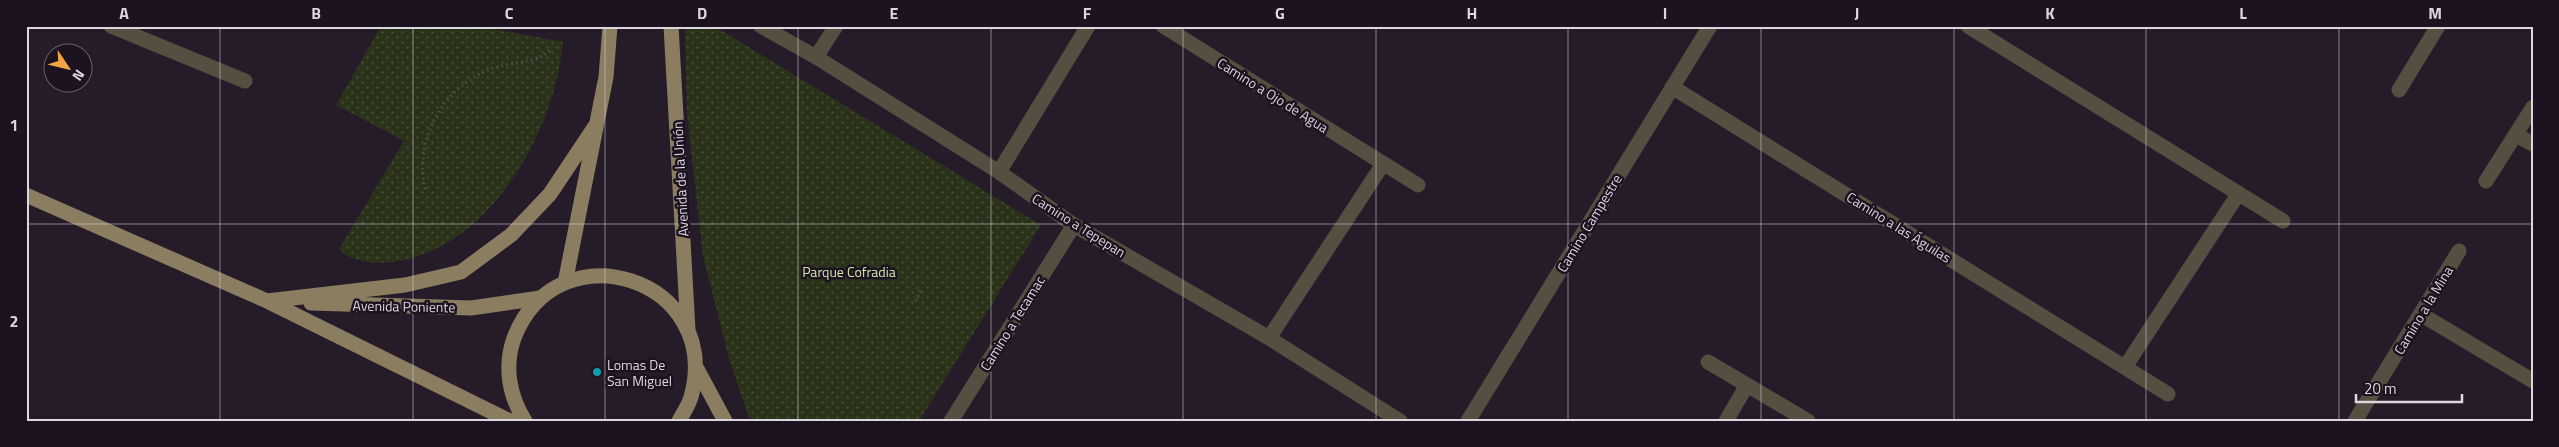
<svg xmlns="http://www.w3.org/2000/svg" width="2559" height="447" font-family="'Titillium Web',sans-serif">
	<defs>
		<pattern id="park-dots" width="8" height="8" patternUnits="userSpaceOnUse" patternTransform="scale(1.25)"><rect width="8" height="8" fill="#2a3319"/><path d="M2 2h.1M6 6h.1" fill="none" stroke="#48503a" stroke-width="1.8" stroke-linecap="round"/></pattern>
	</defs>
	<rect width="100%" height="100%" fill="#251b29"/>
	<path fill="url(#park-dots)" d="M381,26H478L563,42C555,131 489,251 392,262C376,264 350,262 339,249L404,141L336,105Z
		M685,26H714L1041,225L919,421H750L730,362L703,256L687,113Z"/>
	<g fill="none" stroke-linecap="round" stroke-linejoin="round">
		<path stroke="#605764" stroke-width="3" stroke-dasharray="1 4" stroke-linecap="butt" d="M425,189C414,138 444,85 494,68C514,61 535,64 551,50
			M916,301L922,287"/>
		<path stroke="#554f41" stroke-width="15" d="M111,26L245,81
			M761,26L816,57L999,172L1074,225L1269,338L1400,421
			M1163,26L1418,185
			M1968,26L2283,221
			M816,57L836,26
			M1672,87L2168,394
			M2399,90L2438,26
			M2516,135L2533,144
			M999,172L1088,26
			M2486,181L2533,107
			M2422,315L2533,381
			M1269,338L1383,164
			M1708,362L1808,421
			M2125,367L2239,193
			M951,421L1074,225
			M1468,421L1710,26
			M1726,421L1747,385
			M2355,421L2459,251"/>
		<path stroke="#8b7e60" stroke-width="15" d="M671,26L688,330
			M26,195L267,301L510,421
			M565,283L606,77L610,26
			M267,301L405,285L461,272L511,235L550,194L596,125
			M311,303L471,308L540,298
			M696,367L725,421
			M525,421C509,396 504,366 514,338C558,225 724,279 691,397C689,405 683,413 679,421"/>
	</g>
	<path fill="none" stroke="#dcd6df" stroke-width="1" stroke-opacity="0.55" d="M220,26V421M413,26V421M605,26V421M798,26V421M991,26V421M1183,26V421M1376,26V421M1568,26V421M1761,26V421M1954,26V421M2146,26V421M2339,26V421M26,224H2533"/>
	<circle fill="#0f9aa8" stroke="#1c1220" stroke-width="2" cx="597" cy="372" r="5"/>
	<g text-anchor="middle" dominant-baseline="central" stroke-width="5" stroke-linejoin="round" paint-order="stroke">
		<g font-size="14" fill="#dcd6df" stroke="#1c1220">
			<text transform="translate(1273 95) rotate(32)">Camino a Ojo de Agua</text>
			<text transform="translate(680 179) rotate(-93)">Avenida de la Unión</text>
			<text transform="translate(1589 223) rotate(-59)">Camino Campestre</text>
			<text transform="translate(1079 225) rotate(32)">Camino a Tepepan</text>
			<text transform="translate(1899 227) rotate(32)">Camino a las Águilas</text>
			<text transform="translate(404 306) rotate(1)">Avenida Poniente</text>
			<text transform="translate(2423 310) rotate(-59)">Camino a la Mina</text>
			<text transform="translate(1012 323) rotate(-58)">Camino a Tecamac</text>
		</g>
		<g font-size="14" fill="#d0e7aa" stroke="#1c1220">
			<text x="849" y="271">Parque Cofradia</text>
		</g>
		<g font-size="14" fill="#dcd6df" stroke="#1c1220" text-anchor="start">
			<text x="607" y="364">Lomas De<tspan x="607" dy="16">San Miguel</tspan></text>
		</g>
	</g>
	<rect width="2559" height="447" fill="none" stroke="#1c1220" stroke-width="55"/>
	<g transform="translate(68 68) rotate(125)"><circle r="24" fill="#1c1220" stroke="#69606c"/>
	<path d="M0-4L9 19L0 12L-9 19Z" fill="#f3a442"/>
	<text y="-8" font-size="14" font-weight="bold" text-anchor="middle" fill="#dcd6df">N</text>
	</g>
	<path d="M2356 394v8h106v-8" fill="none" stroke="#dcd6df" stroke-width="2.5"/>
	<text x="2364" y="394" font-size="15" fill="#dcd6df" stroke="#1c1220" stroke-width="4" paint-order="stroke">20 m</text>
	<rect x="28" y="28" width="2504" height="392" fill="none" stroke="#dcd6df" stroke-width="2"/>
	<g font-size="16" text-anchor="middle" font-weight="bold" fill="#dcd6df">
		<text x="124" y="19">A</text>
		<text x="316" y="19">B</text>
		<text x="509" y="19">C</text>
		<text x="702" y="19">D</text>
		<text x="894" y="19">E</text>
		<text x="1087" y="19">F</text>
		<text x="1280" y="19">G</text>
		<text x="1472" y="19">H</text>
		<text x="1665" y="19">I</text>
		<text x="1857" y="19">J</text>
		<text x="2050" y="19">K</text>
		<text x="2243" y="19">L</text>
		<text x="2435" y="19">M</text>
		<text x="14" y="131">1</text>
		<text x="14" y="327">2</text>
	</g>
</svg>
